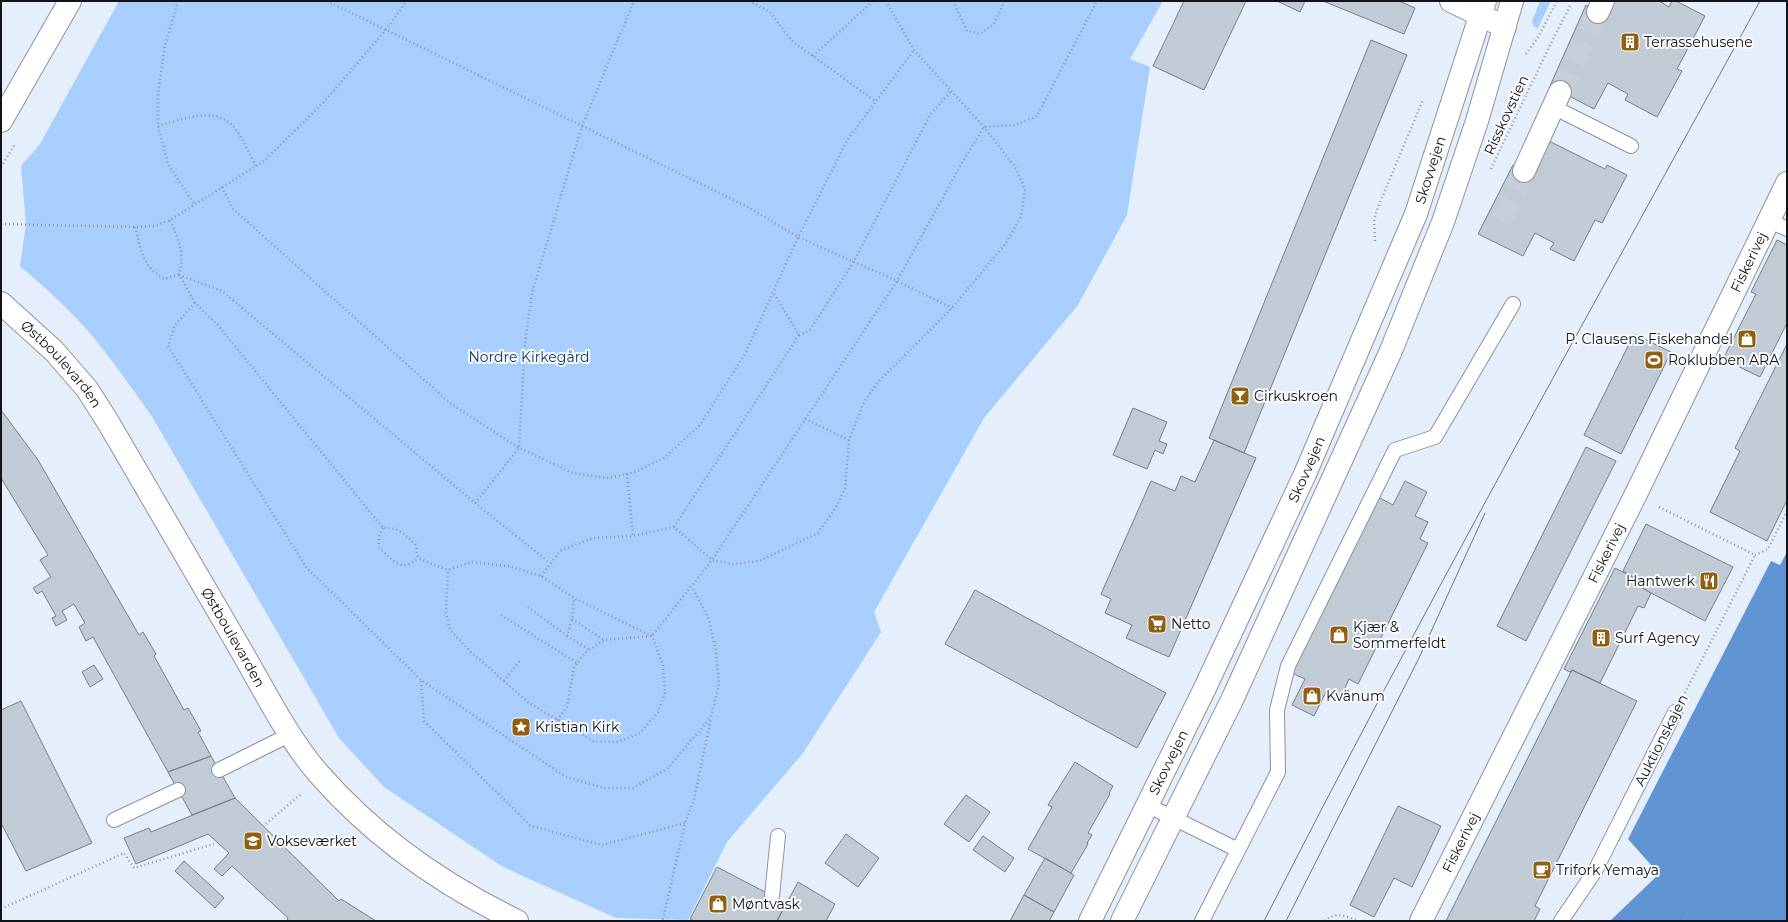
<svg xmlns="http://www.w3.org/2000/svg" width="1788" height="922" font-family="Montserrat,sans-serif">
	<rect width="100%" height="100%" fill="#e5effb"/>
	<path fill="#a7cefc" d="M119,1H1163L1130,59L1150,67L1127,215L1078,305L984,418L874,612L881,632L803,753L727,842L688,920L616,918L503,867L384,787L339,738L151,415C128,383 105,349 78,320C60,301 40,283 20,266L26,224L21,166L40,144Z
		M1540,1H1551L1538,28L1534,27L1532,21Z"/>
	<path fill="#6094d2" d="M1787,552V921H1610L1659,874L1628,839L1771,561L1780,565Z"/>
	<path fill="#c1cbd6" stroke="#767f89" d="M1184,1H1246L1204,90L1153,66Z
		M1277,1H1305L1300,12Z
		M1323,1H1399L1415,8L1404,34Z
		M1611,1H1659L1669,7L1672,1H1676L1705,16L1677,69L1682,71L1657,117L1625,100L1628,94L1608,83L1594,109L1550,86L1586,5L1598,12Z
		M1371,40L1407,55L1244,453L1209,438Z
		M1549,141L1605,169L1607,165L1627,175L1602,223L1595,220L1574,261L1550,249L1554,243L1535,233L1523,256L1478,234L1513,165L1524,171Z
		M1777,240L1787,245V323L1760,377L1723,359L1756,294L1751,292Z
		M1634,334L1671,352L1621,454L1584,435Z
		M1787,344V500L1767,541L1710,512L1740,451L1735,448Z
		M1133,408L1167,422L1159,441L1167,444L1163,454L1155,450L1147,469L1113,455Z
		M1,410L38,460L139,635L143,632L156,654L154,656L184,710L188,708L201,731L198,732L211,756L168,772L93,637L86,641L79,627L85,623L74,604L62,611L67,620L56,626L52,618L56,616L42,591L37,594L33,588L51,577L40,560L48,555L1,478Z
		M1214,440L1256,458L1169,657L1126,638L1132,625L1105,613L1111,599L1101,594L1151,481L1175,491L1181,476L1195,482Z
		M1586,447L1616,461L1526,641L1497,626Z
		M1405,481L1427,492L1415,516L1428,522L1420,539L1428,543L1358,684L1349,679L1341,697L1327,690L1314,716L1292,705L1305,679L1292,673L1301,656L1296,653L1378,497L1393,505Z
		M1646,524L1733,567L1705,621L1651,593L1639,586L1642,582L1623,571Z
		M1615,568L1642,582L1639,586L1651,593L1644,608L1638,606L1600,683L1572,670L1570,672L1564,669Z
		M975,590L1166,693L1137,748L945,644Z
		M94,665L103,679L90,687L82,672Z
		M1572,670L1637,701L1535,906L1540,909L1534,921H1446Z
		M21,701L92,843L26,871L1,823V710Z
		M211,756L235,798L192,815L168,772Z
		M1075,762L1113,786L1109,793L1110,794L1088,833L1092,835L1087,843L1088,844L1071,873L1028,849L1052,807L1048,805Z
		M966,795L990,812L969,842L944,824Z
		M235,798L339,901L341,899L376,921H287L288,918L232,866L222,876L214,869L229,853L208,834L136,864L124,838L149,828L151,832Z
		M1398,806L1441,826L1412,887L1394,878L1374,917L1350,905Z
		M846,834L879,858L858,887L825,863Z
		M983,836L1014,858L1005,872L973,850Z
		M1045,858L1074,875L1054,912L1024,895Z
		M184,861L224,898L215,908L175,871Z
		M717,867L786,903L777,921H694L690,919Z
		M798,882L835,904L826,921H777Z
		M1024,895L1054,912L1049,921H1010Z"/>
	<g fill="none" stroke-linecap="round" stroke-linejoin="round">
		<path stroke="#c5ced9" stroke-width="22" stroke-dasharray="22 11" stroke-linecap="butt" d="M1560,92L1598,12
			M1501,220L1524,171"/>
		<g stroke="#8a939e" stroke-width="16">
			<path id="lane" d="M1553,107L1631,146
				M1768,220L1787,229
				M219,770L291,734
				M1147,805L1238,850
				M114,820L178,790
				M772,896L778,836
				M1202,921L1278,772L1277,710L1288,666L1395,450L1435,437L1513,304
				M1561,921L1595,871L1675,712"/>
		</g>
		<g stroke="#8a939e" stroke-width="24">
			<g id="street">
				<path d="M1451,1L1505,27"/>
				<path d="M1598,12L1603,1"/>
				<path d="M1524,171L1560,92"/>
				<path id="s1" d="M1421,921L1635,496L1787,183"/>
			</g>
		</g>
		<g stroke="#8a939e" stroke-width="24">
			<g id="secondary">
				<path d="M1,121L70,1"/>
				<path id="s2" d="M1,303L54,351L87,389L108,422C151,497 195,571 238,645C262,686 288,739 319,774C373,836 443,885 517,921"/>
				<path id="s3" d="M1090,921L1205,688L1305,474L1416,214L1485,1"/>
				<path d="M1122,921L1232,700L1390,353L1443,222L1477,121L1512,1"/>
			</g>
		</g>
		<path stroke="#9198a1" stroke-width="2.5" stroke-dasharray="1 3" stroke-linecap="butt" d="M178,1L165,45L158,93V126L168,164L194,204
			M327,1L748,207L798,237L897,281L952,308
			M749,1L770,12L791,40L875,101
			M953,1L967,31L980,34L994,24L1005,1
			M1526,54L1538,37L1557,1
			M813,56L873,1
			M158,126C180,120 210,107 230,123C241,133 248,152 256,166
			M1,167L15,144
			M1491,169L1551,43L1571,4
			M222,187L233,209L450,403L519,448L573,473L607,478L627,474L635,472L664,458L700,425L745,354L798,237L848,139L914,50
			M1,224L135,227L154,226L170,220L264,161L322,104L386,30L407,1
			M135,227C141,249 143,269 165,279L179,274C185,251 179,242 170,220
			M1375,241L1374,220L1378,207L1423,100
			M179,274L195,303L217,324L383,528C399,527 405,535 416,545L418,558L448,570L472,562L508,566L541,576L574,598L652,636L663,665L665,693L658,712L640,733L618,742L593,741L529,703L472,653L450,630L446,613L448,570
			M179,275L222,291L475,503L519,448L525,343L532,293L582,126L634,1
			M195,303L175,325L168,346L306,567L421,680L566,777L605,788H633L667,769L711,717L719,684L716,651L708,617L692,587
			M799,335L810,330L854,261L930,115L951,91
			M805,419L849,440
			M627,474L633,536
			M475,503L550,563
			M1659,507L1755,555
			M674,527L799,335L773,292
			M383,528L379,536V547C391,559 402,574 418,558
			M1755,555L1768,549L1787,511
			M541,576L560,551L593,538L633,536L674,527L712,560L733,564L759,561L818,533L837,506L845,488L849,440L864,402L879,381L952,308L1006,243L1021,217L1025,189L1015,167L984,127L914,50L886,1
			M528,607L567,636L572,619L574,598
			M501,615L577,663
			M572,619L604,640
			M567,636L590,650
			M421,681L424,721L531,826L602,845L685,823
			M504,681L521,659
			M1685,693L1755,555
			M557,720L567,707L574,667L585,653L604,640L652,636L712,560L897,281L963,161L984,127L1016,125L1037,116L1097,1
			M266,824L302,793
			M1,909L124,853L134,868L214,844
			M667,921L663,919L685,823L694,800L711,718
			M1325,921C1334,911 1347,916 1358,921
			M1681,921L1690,913"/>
		<use href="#lane" stroke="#fff" stroke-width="14"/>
		<use href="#street" stroke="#fff" stroke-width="22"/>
		<use href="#secondary" stroke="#fff" stroke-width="22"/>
		<path stroke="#71777e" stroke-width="1" d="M1264,921C1422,610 1593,307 1760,1
			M1286,921L1419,658L1485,513"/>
	</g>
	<defs>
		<g id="building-square" transform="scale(1)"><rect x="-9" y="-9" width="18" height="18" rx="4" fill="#91600e" stroke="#f9fbfe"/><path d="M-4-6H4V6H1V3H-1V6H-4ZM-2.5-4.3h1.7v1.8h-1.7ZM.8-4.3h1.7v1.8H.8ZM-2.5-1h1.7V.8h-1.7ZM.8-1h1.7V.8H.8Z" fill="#fff"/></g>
		<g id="shop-square" transform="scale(1)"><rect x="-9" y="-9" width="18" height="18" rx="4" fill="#91600e" stroke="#f9fbfe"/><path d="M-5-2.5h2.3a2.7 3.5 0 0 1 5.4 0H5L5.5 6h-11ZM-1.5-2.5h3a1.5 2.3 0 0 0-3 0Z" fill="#fff"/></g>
		<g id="stadium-square" transform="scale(1)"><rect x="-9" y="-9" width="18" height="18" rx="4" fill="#91600e" stroke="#f9fbfe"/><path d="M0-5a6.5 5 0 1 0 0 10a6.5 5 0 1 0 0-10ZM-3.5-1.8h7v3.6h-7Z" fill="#fff"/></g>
		<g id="bar-square" transform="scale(1)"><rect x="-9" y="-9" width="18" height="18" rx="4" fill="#91600e" stroke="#f9fbfe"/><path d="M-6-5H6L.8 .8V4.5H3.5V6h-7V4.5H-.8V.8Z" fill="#fff"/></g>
		<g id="restaurant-square" transform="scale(1)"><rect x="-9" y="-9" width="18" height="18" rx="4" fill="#91600e" stroke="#f9fbfe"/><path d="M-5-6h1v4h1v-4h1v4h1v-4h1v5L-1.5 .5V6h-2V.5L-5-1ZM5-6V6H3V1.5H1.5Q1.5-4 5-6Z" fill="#fff"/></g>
		<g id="supermarket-square" transform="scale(1)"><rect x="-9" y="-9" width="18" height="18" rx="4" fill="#91600e" stroke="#f9fbfe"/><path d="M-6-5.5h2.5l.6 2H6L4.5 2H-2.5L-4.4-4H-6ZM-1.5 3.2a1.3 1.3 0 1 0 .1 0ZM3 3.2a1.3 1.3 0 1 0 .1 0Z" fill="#fff"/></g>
		<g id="sight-square" transform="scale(1)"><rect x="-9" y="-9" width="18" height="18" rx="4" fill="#91600e" stroke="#f9fbfe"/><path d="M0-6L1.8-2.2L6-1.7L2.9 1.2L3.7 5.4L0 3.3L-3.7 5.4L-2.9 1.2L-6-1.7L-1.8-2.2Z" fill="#fff"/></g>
		<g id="school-square" transform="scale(1)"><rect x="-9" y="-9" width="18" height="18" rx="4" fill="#91600e" stroke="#f9fbfe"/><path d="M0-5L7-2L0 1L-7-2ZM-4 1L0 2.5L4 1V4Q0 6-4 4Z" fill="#fff"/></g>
		<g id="cafe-square" transform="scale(1)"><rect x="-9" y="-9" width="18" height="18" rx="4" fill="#91600e" stroke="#f9fbfe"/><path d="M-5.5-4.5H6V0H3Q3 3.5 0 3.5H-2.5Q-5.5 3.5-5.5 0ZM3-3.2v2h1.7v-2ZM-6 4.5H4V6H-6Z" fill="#fff"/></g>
	</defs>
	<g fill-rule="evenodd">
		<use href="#building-square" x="1630" y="42"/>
		<use href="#shop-square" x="1747" y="339"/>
		<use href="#stadium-square" x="1654" y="360"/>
		<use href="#bar-square" x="1240" y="396"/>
		<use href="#restaurant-square" x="1709" y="581"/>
		<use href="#supermarket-square" x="1157" y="624"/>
		<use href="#shop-square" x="1339" y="635"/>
		<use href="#building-square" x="1601" y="638"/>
		<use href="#shop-square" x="1312" y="696"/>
		<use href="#sight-square" x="521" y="727"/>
		<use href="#school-square" x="253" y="841"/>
		<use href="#cafe-square" x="1542" y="870"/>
		<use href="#shop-square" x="718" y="904"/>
	</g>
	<g text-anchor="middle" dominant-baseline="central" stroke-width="4" stroke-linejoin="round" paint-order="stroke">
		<g font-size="14" fill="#101317" stroke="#f9fbfe" text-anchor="start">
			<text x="1644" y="42">Terrassehusene</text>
			<text x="1733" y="339" text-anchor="end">P. Clausens Fiskehandel</text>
			<text x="1668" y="360">Roklubben ARA</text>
			<text x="1254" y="396">Cirkuskroen</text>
			<text x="1695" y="581" text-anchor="end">Hantwerk</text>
			<text x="1171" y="624">Netto</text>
			<text x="1353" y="627">Kjær &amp;<tspan x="1353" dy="16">Sommerfeldt</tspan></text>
			<text x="1615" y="638">Surf Agency</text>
			<text x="1326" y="696">Kvänum</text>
			<text x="535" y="727">Kristian Kirk</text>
			<text x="267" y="841">Vokseværket</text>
			<text x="1556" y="870">Trifork Yemaya</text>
			<text x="732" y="904">Møntvask</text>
		</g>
		<g font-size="14" fill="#101317" stroke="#f9fbfe">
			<text transform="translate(1506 115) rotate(-65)">Risskovstien</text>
			<text stroke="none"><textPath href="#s3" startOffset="825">Skovvejen</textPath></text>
			<text stroke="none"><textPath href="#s1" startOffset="736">Fiskerivej</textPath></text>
			<text stroke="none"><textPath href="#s2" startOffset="86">Østboulevarden</textPath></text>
			<text stroke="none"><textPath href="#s3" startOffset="501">Skovvejen</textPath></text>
			<text stroke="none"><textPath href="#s1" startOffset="412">Fiskerivej</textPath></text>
			<text stroke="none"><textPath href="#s2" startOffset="410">Østboulevarden</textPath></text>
			<text transform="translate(1661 740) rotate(-63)">Auktionskajen</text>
			<text stroke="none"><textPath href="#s3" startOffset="177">Skovvejen</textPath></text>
			<text stroke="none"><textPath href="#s1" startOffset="88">Fiskerivej</textPath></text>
		</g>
		<g font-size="14" fill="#143961" stroke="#f9fbfe">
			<text x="529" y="357">Nordre Kirkegård</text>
		</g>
	</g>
	<rect width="1788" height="922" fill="none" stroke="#101317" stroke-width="4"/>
</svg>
